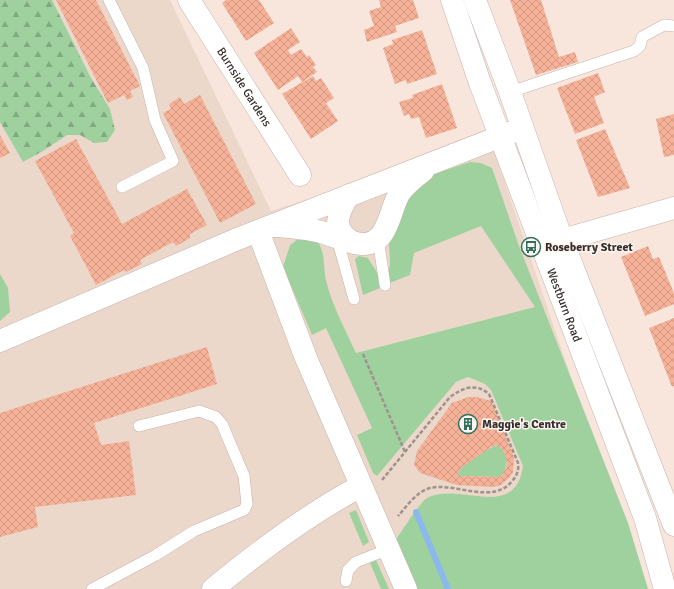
<svg xmlns="http://www.w3.org/2000/svg" width="674" height="589" font-family="Signika,sans-serif">
	<defs>
		<pattern id="forest-firs" width="22" height="20" patternUnits="userSpaceOnUse"><rect width="22" height="20" fill="#9fd19f"/><path d="M5 1l3.5 6h-7zM16 11l3.5 6h-7z" fill="#82aa82"/></pattern>
		<pattern id="building-cross-hatch" width="8" height="8" patternUnits="userSpaceOnUse"><rect width="8" height="8" fill="#f6b298"/><path d="M0 0l8 8M0 8l8-8" fill="none" stroke="#d49983"/></pattern>
	</defs>
	<rect width="100%" height="100%" fill="#f8e6dd"/>
	<path fill="#ecd8ca" d="M0,0H170L271,211L490,139L570,374L628,523L648,589H0Z"/>
	<path fill="#9fd19f" d="M470,162L481,163L492,168L519,246L628,523L648,589H414L394,542C401,533 419,503 427,498C459,481 515,522 523,466L491,390L485,384L468,377L456,382L377,476L373,473L357,435L372,428L326,328L312,335L283,267L290,245L298,239H316C327,253 322,268 327,284C333,307 346,331 356,353L535,307L481,226L414,253L410,275L387,284L390,263L389,244L408,194L444,165L446,170Z
		M359,256L368,258L378,274L380,288L363,295L355,259Z
		M0,274L8,288L10,312L0,321Z
		M497,445C510,451 509,469 500,477L457,476C459,465 487,449 497,445Z
		M356,510L369,542L363,546L349,513Z
		M376,560L389,589H381L370,563Z"/>
	<path fill="url(#forest-firs)" d="M0,0H52L91,78L110,109L115,130L107,142L94,143L80,135H67L43,151L23,162L0,122Z"/>
	<g fill="none" stroke-linecap="round" stroke-linejoin="round">
		<path stroke="#8bb9ec" stroke-width="6" d="M416,512L448,589"/>
	</g>
	<path fill="url(#building-cross-hatch)" fill-rule="evenodd" d="M56,0H96L140,86L130,91L133,97L127,100L124,95L108,103Z
		M226,0H259L274,23L246,41L222,3Z
		M379,0H413L419,18L395,26L397,32L367,42L364,30L374,26L369,11L381,7Z
		M510,0H541L559,57L575,52L578,62L536,75Z
		M291,28L300,42L288,50L291,55L301,49L307,57L309,55L316,65L313,67L317,72L302,82L298,76L278,90L254,53Z
		M422,30L437,74L407,84L406,80L395,84L383,48L393,44L392,40Z
		M598,73L605,92L594,97L604,123L575,134L557,88Z
		M313,76L316,81L321,78L334,98L326,103L338,121L311,139L282,94Z
		M442,84L457,128L426,138L419,117L411,119L409,114L404,116L399,102L413,98L412,95Z
		M200,95L256,204L220,223L163,113L171,109L169,104L180,97L184,104Z
		M674,114V155L664,157L656,119Z
		M605,129L630,188L598,197L576,140Z
		M0,135L10,153L0,158Z
		M76,139L122,224L187,189L207,225L190,234V238L176,246L173,242L140,260L142,264L126,272L124,270L96,285L70,236L74,233L35,161Z
		M648,246L653,259L659,257L674,293V304L645,316L621,257Z
		M674,318V386L672,387L649,328Z
		M207,347L217,384L94,423L101,445L129,441L136,495L35,507L38,527L0,537V413Z
		M468,397H477L491,401L512,452L514,459L513,472L510,477L501,485L493,487L457,485L420,473L414,465L417,451L452,403ZM497,445L503,450L507,461V467L500,477L457,476L461,468L491,447Z"/>
	<g fill="none" stroke-linecap="round" stroke-linejoin="round">
		<g stroke="#c4b3ab" stroke-width="12">
			<path id="lane" d="M109,0L143,68L155,120L173,161L122,187
				M510,92L634,51L640,46L642,37L664,25L674,26
				M337,238L354,299
				M378,239L385,285
				M346,581L348,570L356,562L389,549
				M92,589L156,555L194,531L244,510L247,504L244,476L222,424L216,417L199,411L139,426"/>
		</g>
		<g stroke="#c4b3ab" stroke-width="23">
			<g id="street">
				<path id="s1" d="M189,0L300,175"/>
				<path d="M349,195C337,213 330,232 355,243"/>
				<path d="M276,226C291,227 306,228 321,232C335,236 348,243 362,244C388,245 389,212 399,194C405,185 415,177 423,171"/>
				<path d="M258,231L306,358L406,589"/>
				<path d="M562,240L674,208"/>
				<path d="M0,341L235,240L522,128"/>
				<path d="M213,589C259,551 308,514 361,486"/>
			</g>
		</g>
		<g stroke="#c4b3ab" stroke-width="23">
			<g id="primary">
				<path id="s2" d="M452,0L480,83L645,518L665,589"/>
				<path d="M475,0L510,92L562,240L674,525"/>
			</g>
		</g>
		<path stroke="#9f928b" stroke-width="2.5" stroke-dasharray="4 2" stroke-linecap="butt" d="M363,354L405,452
			M382,480L450,397C464,387 476,383 489,394L518,463C519,470 517,475 513,480C493,506 456,482 430,488C416,492 407,506 398,516"/>
		<use href="#lane" stroke="#fff" stroke-width="11"/>
		<use href="#street" stroke="#fff" stroke-width="22"/>
		<use href="#primary" stroke="#fff" stroke-width="22"/>
	</g>
	<defs>
		<g id="bus-ring" transform="scale(1)"><circle r="9.5" fill="#fdf5f2" stroke="#31705d" stroke-width="1.5"/><path d="M-5-6H5V4H4V6H2V4H-2V6H-4V4H-5ZM-3.5-4V0h7V-4ZM-3.5 1.2v1.5H-2V1.2ZM2 1.2v1.5H3.5V1.2Z" fill="#31705d"/></g>
		<g id="building-ring" transform="scale(1)"><circle r="9.5" fill="#fdf5f2" stroke="#31705d" stroke-width="1.5"/><path d="M-4-6H4V6H1V3H-1V6H-4ZM-2.5-4.3h1.7v1.8h-1.7ZM.8-4.3h1.7v1.8H.8ZM-2.5-1h1.7V.8h-1.7ZM.8-1h1.7V.8H.8Z" fill="#31705d"/></g>
	</defs>
	<g fill-rule="evenodd">
		<use href="#bus-ring" x="531" y="247"/>
		<use href="#building-ring" x="468" y="424"/>
	</g>
	<g text-anchor="middle" dominant-baseline="central" stroke-width="3" stroke-linejoin="round" paint-order="stroke">
		<g font-size="12" fill="#342d2a" stroke="#fdf5f2">
			<text stroke="none"><textPath href="#s1" startOffset="103">Burnside Gardens</textPath></text>
			<text stroke="none"><textPath href="#s2" startOffset="325">Westburn Road</textPath></text>
		</g>
		<g font-size="12" font-weight="bold" fill="#342d2a" stroke="#fdf5f2" text-anchor="start">
			<text x="545" y="247">Roseberry Street</text>
			<text x="482" y="424">Maggie's Centre</text>
		</g>
	</g>
</svg>
